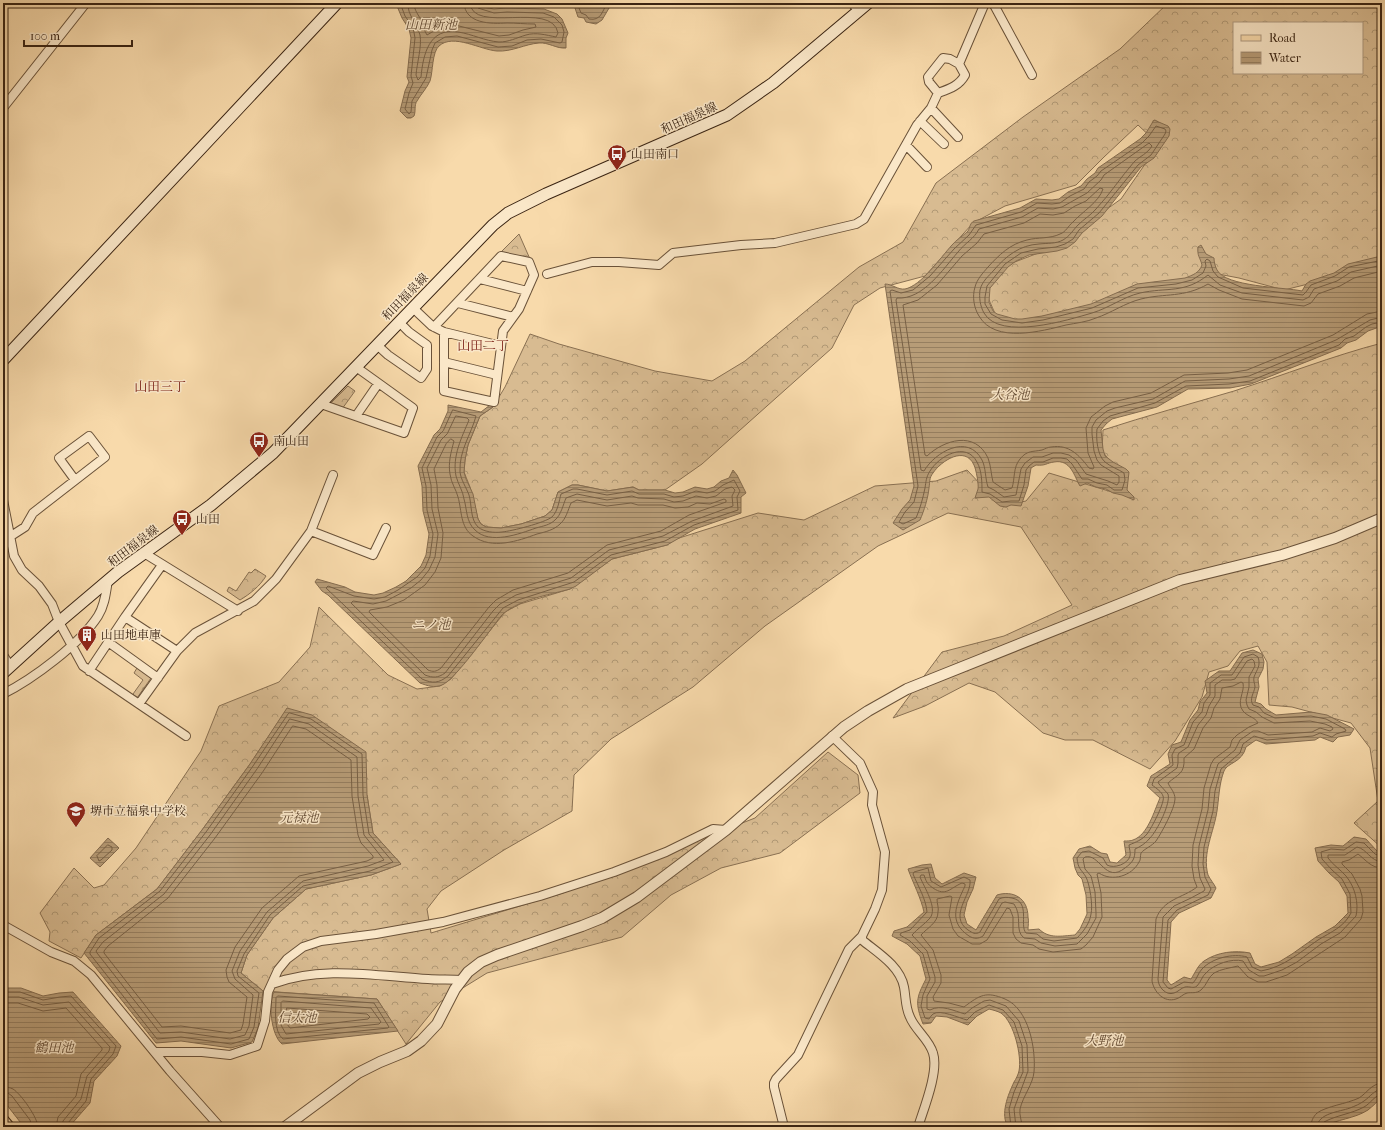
<svg xmlns="http://www.w3.org/2000/svg" width="1385" height="1130" font-family="'IM FELL French Canon','Noto Serif JP',serif">
	<defs>
		<pattern id="forest-crowns" width="20" height="18" patternUnits="userSpaceOnUse"><rect width="20" height="18" fill="#d8bb91"/><path d="M2 6a3 3 0 1 1 6 0M12 15a3 3 0 1 1 6 0" fill="none" stroke="#b09875"/></pattern>
		<pattern id="water-rules" width="6" height="5" patternUnits="userSpaceOnUse"><rect width="6" height="5" fill="#b79c77"/><path d="M0 2.5h6" fill="none" stroke="#967f60"/></pattern>
	</defs>
	<rect width="100%" height="100%" fill="#f8daab"/>
	<filter id="stains"><feTurbulence type="fractalNoise" baseFrequency=".005" numOctaves="4"/><feColorMatrix values="0 0 0 0 .2 0 0 0 0 .09 0 0 0 0 .02 0 0 0 .5 -.17"/></filter>
	<radialGradient id="worn" r=".72"><stop offset=".6" stop-color="#630" stop-opacity="0"/><stop offset="1" stop-color="#630" stop-opacity=".3"/></radialGradient>
	<path fill="url(#forest-crowns)" stroke="#897052" fill-rule="evenodd" d="M1168,3H1382V258L1316,282L1284,290L1239,278L1202,271L1174,290L1024,320L997,318L986,293L1007,265L1054,247L1121,199L1152,154L1155,141L1138,125L1104,157L1076,185L1005,206L973,223L925,276L880,288L854,305L832,348L702,464L665,490H639L633,487L607,491L578,485H572L558,492L552,510L545,516L521,524L501,528L486,527L481,524L478,519L470,487L464,472L465,460L468,445L480,416L493,407L505,387L530,334L559,344L655,371L712,381L745,361L859,267L903,242L936,183L1023,117L1120,49ZM1234,23H1362V73H1234Z
		M519,234L530,259L501,252Z
		M1382,343V848L1354,823L1378,801L1370,748L1351,723L1292,707L1269,705L1267,662L1258,646L1240,651L1228,666L1209,672L1202,697L1175,741L1150,769L1093,740H1065L1043,733L995,692L969,683L925,706L893,718L942,652L1004,636L1072,605L1021,527L948,513L878,546L765,626L693,687L611,739L574,775L572,811L504,850L441,891L427,909L431,933L563,893L755,818L828,752L858,775L860,793L780,853L721,868L671,895L622,937L487,973L440,1002L406,1044L377,999L263,991L241,973L247,955L273,918L306,889L371,875L401,864L373,833L367,795L287,709L250,764L202,830L157,889L96,935L81,958L49,941L50,932L40,913L74,868L94,888L104,885L136,848L201,751L219,706L279,682L310,647L319,607L388,675L417,689L440,686L451,679L505,612L520,604L570,589L612,559L667,545L676,539L758,513L804,520L875,486L936,481L967,470L1001,506L1026,501L1049,473L1112,492L1122,476L1102,451L1103,430C1146,416 1190,404 1234,391C1284,375 1332,356 1382,343Z
		M348,386L355,391L342,409L330,404Z
		M255,569L266,576C260,586 250,594 240,600L227,591L229,587L236,591L249,572L251,573Z
		M137,668L151,678L137,698L133,694L143,680L134,673Z"/>
	<path fill="url(#water-rules)" stroke="#856c4f" d="M400,3H476L483,7L494,9L507,8L544,9L557,14L562,19L568,33L566,38V48C557,49 548,42 539,43C525,44 512,52 497,51C481,50 453,33 439,46C432,52 433,72 430,81C427,88 421,94 417,101C414,105 416,111 414,116L411,118H407L400,111L405,91L409,82L407,77L411,38L409,29L402,18L397,6Z
		M577,3H612L602,20L596,24L586,22L584,18L578,17L575,8Z
		M1154,120L1168,126L1170,129L1169,136L1154,158L1141,167L1102,216L1082,233L1075,242L1067,248L1057,251L1029,255L1016,261L1008,267L990,288L989,302L993,311L997,314L1015,319H1022L1042,316L1091,304L1137,284L1185,278C1193,275 1199,273 1202,265C1200,257 1197,256 1198,247L1201,245L1206,254L1214,258C1214,262 1215,266 1217,270C1226,287 1283,287 1302,291L1306,284L1310,281L1334,273L1348,264L1377,257L1382,254V326L1368,331L1356,340L1347,343L1341,348L1251,384L1230,388L1188,389L1157,407L1112,419L1106,424L1101,430L1103,449L1105,456L1113,462L1126,469L1129,472L1127,490L1134,497V500L1122,495L1113,493L1106,489L1096,487L1087,483L1080,486C1074,476 1071,459 1054,462C1046,463 1046,466 1036,465L1031,468L1028,486L1021,506L1011,505L1006,507L1000,506L989,497L975,498C976,495 977,492 978,489C979,485 976,469 974,465C965,445 941,461 933,473C929,478 930,482 929,488C928,498 924,511 920,520L903,530L893,523L902,509L910,500L914,486L885,284C892,284 898,290 905,289C921,286 941,257 952,245C956,240 963,236 968,231C970,227 970,223 974,221L1020,208L1036,199L1052,200L1059,199L1068,192L1081,186L1087,179L1095,173L1098,168L1140,139L1146,133Z
		M448,405L481,412L490,405L493,407L480,416L468,445L465,460L464,472L466,479L473,494L478,519L481,524L486,527L501,528L521,524L545,516L552,510L558,492L572,485H578L607,491L633,487L639,490H665L675,493L683,492L695,487L707,489L714,487L721,481L729,478L733,470L737,475L746,493L741,497V513L695,529L667,545L612,559L576,586L570,589C549,595 516,600 501,616C490,630 455,680 442,685C434,688 428,686 420,683L328,595L322,591L315,582L317,579L345,587L355,592L374,595L383,593L396,587L406,581L421,566L426,555L429,534L423,511L422,486L418,466L434,435L440,429L448,411Z
		M1253,650L1262,654L1264,662L1263,669L1258,679L1259,687L1255,702L1261,704L1266,709L1276,715L1311,712L1327,715L1354,729L1350,735L1338,737L1333,742L1320,737L1315,740L1266,744L1256,740L1246,747C1242,763 1228,762 1224,771C1219,784 1219,798 1217,811C1214,832 1202,853 1208,875C1210,879 1214,884 1216,888L1211,898L1179,913L1171,922L1167,980L1171,985L1184,977L1191,979C1195,973 1198,965 1204,961C1217,952 1235,950 1250,953L1255,964L1261,967L1279,962L1292,954L1316,937L1335,926L1348,913L1347,896L1339,882L1329,873L1318,861L1315,848L1331,845L1343,846L1354,837L1366,839L1377,851L1382,854V1097C1378,1101 1373,1106 1368,1110C1354,1119 1337,1119 1323,1127H1008C1000,1114 1008,1095 1014,1082C1016,1079 1018,1075 1019,1071C1022,1056 1014,1022 1001,1013C997,1011 993,1010 989,1009L977,1016L968,1025L947,1017L936,1016L931,1023L923,1024C915,1003 916,998 926,979L920,956L907,944L892,936L894,931L907,927L924,912C921,898 913,883 908,869L922,865L931,864L935,878L942,884L964,873L976,877L973,889L967,902L964,915L967,924L976,930L997,895C1013,890 1028,898 1028,917C1029,921 1028,926 1028,930L1039,929C1049,939 1061,936 1075,935L1080,929L1087,914L1086,895L1082,879L1078,875L1075,868L1073,858L1079,849L1090,846L1101,853L1107,854L1110,862L1117,863L1126,855L1124,841C1127,841 1131,841 1133,840C1148,835 1154,811 1160,798L1147,786L1151,776L1170,764L1168,754L1172,745L1181,742L1190,720L1198,710L1200,702L1207,693L1205,681L1219,671H1230L1242,653Z
		M287,708L312,715L366,752L367,795L373,833L401,864L371,875L306,889L273,918L247,955L241,973L263,991L258,1028L252,1042L231,1048L181,1041L156,1043L84,953L96,935L157,889L202,830L250,764Z
		M108,838L119,848L100,867L90,858Z
		M3,988H21L43,996L59,993L73,992L121,1046L117,1056L94,1081L90,1103L69,1127H24L3,1100Z
		M274,992L377,999L398,1031L282,1044C271,1035 268,1003 274,992Z"/>
	<g fill="none" stroke-linecap="round" stroke-linejoin="round">
		<path stroke="#786045" stroke-width="1" d="M403,3L402,8L405,16L413,27L415,38L411,76L413,83L409,93L405,109L409,114L411,112L412,101L426,78L432,50L435,43L445,37L457,36L498,47L512,46L527,40L541,39L560,43L562,42L564,32L562,25L554,17L543,13L507,12L494,13L478,8L475,3
			M408,3C407,15 417,23 420,35C422,46 417,63 416,75L418,80L421,77C423,55 429,27 458,32C472,34 485,41 499,42C509,42 516,38 526,35C536,32 546,35 556,37L558,33C552,0 472,35 470,3
			M414,3C414,11 419,15 422,22C424,26 424,31 427,35L439,28L445,26H459L499,36L509,35L523,30L536,27L535,24C525,24 516,23 507,23C491,24 465,24 464,3
			M580,3L579,8L581,13L586,15L589,19C601,21 602,12 607,3
			M1382,259L1378,261L1349,267L1335,276L1311,285L1306,292L1303,295L1243,288L1218,277L1213,271L1210,261L1207,259L1205,261L1206,266L1203,273L1192,280L1176,284L1138,288L1092,308L1043,320L1022,323L1002,320L991,314L985,304V297L987,286L1005,264L1021,253L1038,249L1056,247L1065,244L1073,239L1079,230L1099,213L1138,165L1151,155L1165,134L1166,131L1165,129L1156,126L1149,136L1142,143L1101,171L1097,176L1089,182L1084,189L1070,196L1060,203L1052,204L1037,203L1021,212L976,225L969,235L954,249L930,276L913,290L901,293L892,290L890,291L918,486L914,502L905,512L899,522L903,524L916,518C920,509 923,498 925,488C926,482 926,477 930,471C939,456 966,441 977,462C982,471 982,483 982,492L990,494L1002,502L1011,501H1019L1024,485L1026,470L1029,466L1034,462H1043L1053,458H1061L1067,459L1072,464L1082,479H1088L1097,483L1107,485L1114,490H1122L1125,480L1124,473C1118,469 1111,467 1105,462C1097,455 1096,438 1097,429L1103,421L1110,416L1155,403L1186,386L1229,384L1250,381L1339,345L1345,339L1354,336L1366,327L1372,324L1382,322
			M1382,265L1351,272L1337,281L1314,289L1309,297L1303,300L1242,293L1220,285L1208,275C1184,294 1167,287 1140,293C1123,297 1109,308 1092,313C1068,320 1000,341 984,313C980,306 979,297 980,290C982,281 989,276 994,270C1006,256 1020,245 1039,244C1047,243 1056,244 1063,240C1070,236 1073,230 1078,225C1084,219 1091,215 1096,209C1110,194 1121,177 1134,162C1140,156 1147,154 1152,146L1149,143L1104,175L1101,180L1087,193L1062,207L1053,209L1038,208L1022,217L979,229C974,239 965,243 958,252C943,269 923,300 897,298L896,300L921,470L924,471C935,452 968,433 982,460C986,468 985,478 988,487L994,490L1004,497L1016,495L1021,469L1025,463L1033,457H1042L1053,453H1061L1069,455L1076,460L1086,474L1108,481L1117,485L1119,482V476L1101,465L1097,460L1094,451L1092,434V427L1096,420L1107,411L1115,408L1153,399L1185,381L1229,379L1249,376L1336,340L1370,320L1382,317
			M1382,271L1354,278L1340,286L1318,294L1311,303L1304,306L1242,299L1219,290L1208,284C1184,298 1165,293 1141,299C1125,303 1111,313 1096,318C1087,322 1076,323 1066,325C1042,331 995,344 979,316C974,308 972,297 975,287C977,279 983,273 988,267C999,255 1010,244 1027,240C1038,237 1050,239 1060,234C1066,232 1068,226 1073,222C1082,212 1099,202 1103,189L1100,188L1086,201L1075,206L1064,213L1053,215L1040,214L1024,223L984,234L977,243L962,256L937,285L918,300L903,305L925,455L927,456C944,440 975,430 988,458C991,466 991,474 993,482L1005,490L1012,488C1015,479 1013,467 1020,459C1027,450 1033,452 1042,450C1045,449 1048,447 1051,447C1069,444 1079,455 1089,468L1093,469L1094,467L1088,453L1086,428L1091,417L1105,406L1113,402L1151,393L1184,375L1228,373L1247,370L1333,335L1367,314L1382,311
			M453,410L476,416C471,435 459,450 460,472C461,480 466,487 469,495C472,505 470,519 478,527C484,532 494,533 502,532C512,531 544,523 552,517C558,511 559,501 561,494L573,489H577L607,495L632,491L639,494H664L674,497L683,496L696,491L707,493L715,491L723,485L734,480L740,491L737,497L738,510L694,525L665,541L611,555L574,582L518,600L503,608L448,676C439,683 433,684 422,679L326,588L328,586L354,596L374,599L385,597L398,590L417,577L425,568L430,556L433,534L427,510L426,486L422,468L437,437L443,431Z
			M456,416L467,418L469,420C462,437 452,456 456,476C458,484 463,491 464,499C467,509 466,522 475,530C490,545 519,534 536,528C543,526 550,525 555,520C561,515 563,505 566,498L577,494L607,500L632,496L638,498L664,499L674,502L683,501L696,496L707,498L716,496L725,489L732,487L735,490L732,496L733,506L692,521L663,536L609,550L571,578L516,595L500,604L493,611L445,673C438,678 433,678 425,675L351,603L353,601L373,604L386,601L411,588L421,580L429,570L435,557L438,534L432,509L431,485L427,468L441,440L447,434Z
			M451,439L454,441C451,452 448,463 450,474C451,483 456,489 458,497C462,511 460,527 473,536C492,550 518,541 537,534C545,532 554,530 560,524C566,519 568,510 571,503L577,500L607,506L631,503L638,505H663L675,508L688,507L697,503L710,504L724,499L726,500V502L689,515L661,531L607,545L568,573L513,590L496,600L489,607L441,668C436,672 433,672 428,670L369,612L370,610L387,607L404,600L425,585L435,572L441,558L443,533L438,508L437,485L434,469L446,444Z
			M290,713L311,719L362,754L363,795L369,834L393,862L370,871L303,886L270,915L244,954L237,971L238,976L259,993L254,1027L249,1039L231,1044L181,1037L157,1039L90,954V952L99,938L160,891L206,832L253,766L288,714Z
			M290,719L309,724L357,757L358,796L364,835L384,860L368,866L303,881L267,912L240,951L232,971L235,979L253,995L249,1026L245,1035L230,1039L181,1032L160,1033L97,953L96,951L103,942L164,894L210,835L257,769Z
			M293,726L306,729L351,760L352,796L358,835L361,843L373,856V858L367,861L299,876L262,908L235,947L226,970L227,977L229,982L247,997L243,1024L241,1030L230,1033L181,1026L162,1027L104,953V951L108,946L168,898L215,838L262,773Z
			M108,845L112,847V850L101,860L99,861L97,856Z
			M3,992H20L43,1000L60,997L71,996L116,1046L113,1054L91,1079L86,1101L68,1123L67,1127
			M278,996L374,1003L389,1027L388,1028L283,1039C273,1031 276,1010 276,998Z
			M3,997H19L43,1005L69,1002L110,1047L109,1051L87,1076L81,1099L63,1121L62,1127
			M283,1001L371,1008L381,1022L379,1024L286,1034L281,1025V1003Z
			M3,1003H18L43,1011L66,1008L102,1048V1050L81,1074L76,1096L58,1117L56,1127
			M287,1008L367,1014L370,1017L368,1019L290,1028L287,1024Z
			M3,1087C6,1087 9,1087 13,1089C21,1094 38,1118 38,1127
			M3,1093H8L12,1096L30,1120L32,1127
			M1011,1127L1009,1109L1014,1092L1023,1072L1022,1046L1014,1022L1003,1010L989,1005L975,1012L967,1020C959,1018 940,1009 933,1014C932,1015 930,1017 929,1019L925,1018L921,1006L923,995L930,979L923,954L910,941L900,935L901,933L910,930L927,912C926,899 918,886 913,874L914,872L928,868L931,881L941,887L964,877L970,880C972,895 948,916 968,930C973,933 975,935 980,932L999,899C1003,897 1007,897 1012,898C1031,902 1019,925 1026,933L1037,934L1043,939L1054,941L1077,938C1083,932 1090,923 1091,914C1093,906 1090,885 1086,877C1081,869 1078,869 1077,858L1082,852L1089,851L1103,858L1107,865C1114,869 1128,864 1130,856C1131,853 1129,848 1129,845C1136,842 1142,840 1147,834C1151,829 1166,801 1163,796C1162,792 1156,788 1152,785L1154,779L1173,765L1172,755L1175,749L1184,745L1193,722L1202,712L1204,703L1210,695V683L1221,675H1232L1244,657L1253,654L1258,657C1261,666 1257,669 1254,677C1253,681 1255,684 1255,687C1254,693 1249,699 1253,705L1259,707L1264,713L1275,718L1311,716L1326,719L1345,729L1346,731L1336,734L1332,737L1320,733L1313,736L1267,740L1254,736L1243,744L1240,753L1221,769L1215,791L1213,811L1204,847L1203,864L1205,877L1211,889L1208,895L1177,910L1168,920L1163,982L1168,988L1171,989L1184,982L1193,983C1197,979 1198,973 1202,969C1212,958 1233,953 1247,957L1252,967L1261,971C1284,967 1299,953 1318,940C1331,932 1344,927 1351,913L1350,894L1342,879L1332,870L1322,859L1321,852L1331,849L1344,850L1356,842L1364,843L1375,854L1382,857
			M1016,1127L1014,1109L1028,1071L1027,1045L1019,1021L1006,1006L990,1000L984,1001L972,1008L965,1014C954,1011 941,1004 930,1010L927,1009V996L935,982V977L927,951L912,935C917,929 925,924 930,918C938,908 924,887 920,877L921,875H924C926,881 927,884 933,888C946,897 950,888 962,883L965,884V886C956,905 948,922 969,936C974,939 978,939 983,936L1002,903L1005,902L1014,904C1023,917 1014,930 1024,938L1035,939L1041,943L1055,946L1077,944L1087,934L1096,918V913L1095,892L1091,876L1085,869L1083,859L1085,857C1100,853 1105,884 1125,868C1133,862 1135,859 1135,849C1140,847 1146,843 1150,838C1157,831 1171,803 1168,794L1159,784L1158,782L1177,768L1178,763V755L1179,753L1188,747L1198,725L1206,715L1209,706L1215,696V685L1222,680H1231L1235,679L1247,661L1252,659L1254,661L1255,666L1249,677V687L1246,700L1247,705L1249,709L1256,712L1262,717L1274,723L1310,721L1325,724L1332,727L1333,729L1330,731L1320,728L1312,732L1268,735L1258,731H1253L1240,740L1235,750L1218,764L1210,789L1208,810L1199,846L1198,865L1200,878L1205,889L1204,891L1191,898L1174,906L1163,917L1158,979C1158,987 1166,996 1174,993C1178,992 1181,988 1185,987C1190,986 1193,989 1197,986C1201,982 1202,976 1206,973C1214,964 1232,958 1243,961L1249,970L1259,976H1264L1282,970L1297,962L1321,944L1340,933L1356,916C1359,903 1355,887 1346,876C1341,870 1333,865 1328,858V855H1345L1357,847C1367,849 1370,861 1382,862
			M1022,1127C1022,1121 1019,1115 1020,1109C1023,1096 1033,1084 1034,1072C1036,1049 1029,1009 1005,999C986,991 980,995 964,1007L949,1003L934,1001L933,997L941,983V975L933,950L921,935C927,928 938,923 938,912C939,908 937,904 937,899L950,896L952,897L949,915L953,929L958,936L972,944H980L987,940L1007,908L1010,909L1013,917V933L1016,939L1021,943L1033,945L1039,949L1053,952L1081,949L1086,945L1093,937L1102,917L1101,893L1097,874L1099,873C1112,882 1132,876 1139,862C1141,860 1140,856 1141,853C1144,849 1152,846 1156,841C1161,834 1175,808 1175,799C1175,792 1170,788 1168,783C1178,774 1185,774 1184,758L1194,749L1203,728L1211,718L1214,708L1220,699L1222,688L1233,686L1241,682L1243,683C1245,692 1236,702 1243,711C1248,717 1255,717 1258,723L1249,727L1237,735L1232,740L1230,747L1214,759L1211,764L1204,788L1202,809L1193,845L1192,866L1194,879L1197,887C1183,898 1163,899 1156,919L1152,981C1154,992 1164,1003 1176,999C1180,998 1183,994 1187,993C1192,992 1196,994 1201,990C1207,985 1208,977 1214,973C1221,969 1230,968 1238,966L1248,977L1258,982H1266L1287,975L1345,937L1361,919L1363,912L1362,896L1360,889L1352,874L1342,864V862L1349,860L1358,854C1366,860 1371,868 1382,868
			M1311,1127C1311,1121 1313,1117 1317,1113C1327,1106 1346,1104 1359,1098C1367,1093 1371,1084 1382,1083
			M1317,1127C1318,1113 1339,1112 1350,1108C1355,1106 1360,1104 1364,1101C1370,1097 1374,1090 1382,1089
			M1322,1127V1124L1324,1122C1337,1115 1351,1114 1364,1107C1370,1104 1375,1095 1382,1094"/>
		<g stroke="#6a5239" stroke-width="10">
			<path id="minor" d="M852,3L859,11
				M993,3L1032,75
				M938,93L929,82L928,77L943,58L950,59L959,64
				M3,108L86,3
				M931,108L958,137
				M920,121L944,144
				M906,145L927,167
				M547,274L592,262H619L659,265L673,253L741,245L775,243L856,224L864,219L917,125L931,108L938,93C949,89 959,86 965,75L959,64L985,3
				M480,279L527,291
				M458,303L513,317
				M413,308L432,326L444,332L501,346
				M434,327L501,256L529,262L534,275L519,309L503,331L494,402L444,391V332
				M377,345L388,355L421,378L427,369V345L409,332L399,322
				M444,362L497,375
				M321,404L404,433L413,408L356,367
				M356,416L378,384
				M3,500L14,556L22,570L39,586L52,604L59,622L83,666L186,736
				M311,531L373,555L386,528
				M11,536L25,527L33,513L105,457L89,436L59,458L75,480
				M144,553L238,611
				M125,617L177,651
				M108,642L158,678
				M3,655L10,666
				M89,671L125,617L162,565
				M3,694C33,679 80,644 98,616C105,605 106,592 108,580
				M139,704L177,651L195,633L254,601L276,579L311,531L333,475
				M3,925L51,952L74,961L91,975L170,1071L220,1127
				M862,936V940C878,953 900,966 904,987C906,997 905,1007 910,1017C915,1030 929,1039 933,1053C939,1071 924,1108 918,1127
				M272,984C321,965 377,976 428,979C439,980 451,979 462,980
				M155,1052H202L230,1055L257,1046L265,1021L268,992L278,970L287,959L303,947L321,941L376,934L443,922L540,896L614,872L666,852L713,829L726,830
				M784,1127L774,1087V1083L776,1079L798,1055L849,949L862,936L875,909L882,890L885,852L872,805L873,792L860,763L832,736"/>
		</g>
		<g stroke="#6a5239" stroke-width="12">
			<path id="tertiary" d="M285,1127L358,1073L380,1062L407,1051L421,1041L437,1024L455,989L468,972L481,962L497,955L582,926L602,918L637,897L726,830L844,727L868,711L907,689L1180,580L1282,555L1335,538L1382,518"/>
		</g>
		<g stroke="#3a2413" stroke-width="13">
			<path id="secondary" d="M3,360L337,3
				M3,673L59,622L118,572L211,505L273,453L493,225L508,213L546,194L727,115L773,83L868,3"/>
		</g>
		<g stroke="#3a2413" stroke-width="14">
			<path id="primary" d="M3,1121L8,1127"/>
		</g>
		<use href="#minor" stroke="#fae7c8" stroke-width="8"/>
		<use href="#tertiary" stroke="#fae7c8" stroke-width="10"/>
		<use href="#secondary" stroke="#fae7c8" stroke-width="11"/>
		<use href="#primary" stroke="#f8daab" stroke-width="12"/>
	</g>
	<defs>
		<g id="bus-pin" transform="scale(1)"><path d="M0 17L-7.5 6A9.5 9.5 0 1 1 7.5 6Z" fill="#8f2418" stroke="#fae7c8"/><path d="M-5-6H5V4H4V6H2V4H-2V6H-4V4H-5ZM-3.5-4V0h7V-4ZM-3.5 1.2v1.5H-2V1.2ZM2 1.2v1.5H3.5V1.2Z" fill="#fff"/></g>
		<g id="building-pin" transform="scale(1)"><path d="M0 17L-7.5 6A9.5 9.5 0 1 1 7.5 6Z" fill="#8f2418" stroke="#fae7c8"/><path d="M-4-6H4V6H1V3H-1V6H-4ZM-2.5-4.3h1.7v1.8h-1.7ZM.8-4.3h1.7v1.8H.8ZM-2.5-1h1.7V.8h-1.7ZM.8-1h1.7V.8H.8Z" fill="#fff"/></g>
		<g id="school-pin" transform="scale(1)"><path d="M0 17L-7.5 6A9.5 9.5 0 1 1 7.5 6Z" fill="#8f2418" stroke="#fae7c8"/><path d="M0-5L7-2L0 1L-7-2ZM-4 1L0 2.5L4 1V4Q0 6-4 4Z" fill="#fff"/></g>
	</defs>
	<g fill-rule="evenodd">
		<use href="#bus-pin" x="617" y="154"/>
		<use href="#bus-pin" x="259" y="441"/>
		<use href="#bus-pin" x="182" y="519"/>
		<use href="#building-pin" x="87" y="635"/>
		<use href="#school-pin" x="76" y="811"/>
	</g>
	<g text-anchor="middle" dominant-baseline="central" stroke-width="3" stroke-linejoin="round" paint-order="stroke">
		<g font-size="12" fill="#3a2413" stroke="#fae7c8">
			<text transform="translate(689 118) rotate(-24)">和田福泉線</text>
			<text transform="translate(405 297) rotate(-46)">和田福泉線</text>
			<text transform="translate(133 546) rotate(-37)">和田福泉線</text>
		</g>
		<g font-size="12" fill="#3a2413" stroke="#fae7c8" text-anchor="start">
			<text x="631" y="154">山田南口</text>
			<text x="273" y="441">南山田</text>
			<text x="196" y="519">山田</text>
			<text x="101" y="635">山田地車庫</text>
			<text x="90" y="811">堺市立福泉中学校</text>
		</g>
		<g font-size="13" font-style="italic" fill="#604831" stroke="#fae7c8">
			<text x="431" y="24">山田新池</text>
			<text x="1010" y="394">大谷池</text>
			<text x="431" y="624">ニノ池</text>
			<text x="299" y="817">元禄池</text>
			<text x="297" y="1017">信太池</text>
			<text x="1104" y="1040">大野池</text>
			<text x="54" y="1047">鶴田池</text>
		</g>
		<g font-size="13" fill="#7a1f14" stroke="#fae7c8">
			<text x="483" y="345">山田二丁</text>
			<text x="160" y="386">山田三丁</text>
		</g>
	</g>
	<rect width="1385" height="1130" fill="none" stroke="#f8daab" stroke-width="16"/>
	<rect x="4" y="4" width="1377" height="1122" fill="none" stroke="#3a2413" stroke-width="2"/>
	<rect x="8" y="8" width="1369" height="1114" fill="none" stroke="#3a2413"/>
	<rect x="1233" y="22" width="130" height="52" fill="#fae7c8" stroke="#ad9980"/>
	<rect x="1241" y="35" width="20" height="6" fill="#f8daab" stroke="#ad9980"/>
	<text x="1269" y="42" font-size="12" fill="#3a2413">Road</text>
	<rect x="1241" y="52" width="20" height="12" fill="url(#water-rules)" stroke="#ad9980"/>
	<text x="1269" y="62" font-size="12" fill="#3a2413">Water</text>
	<path d="M24 40v6h108v-6" fill="none" stroke="#3a2413" stroke-width="2"/>
	<text x="30" y="40" font-size="12" fill="#3a2413" stroke="#fae7c8" stroke-width="3" paint-order="stroke">100 m</text>
	<rect width="100%" height="100%" filter="url(#stains)"/>
	<rect width="100%" height="100%" fill="url(#worn)"/>
</svg>
